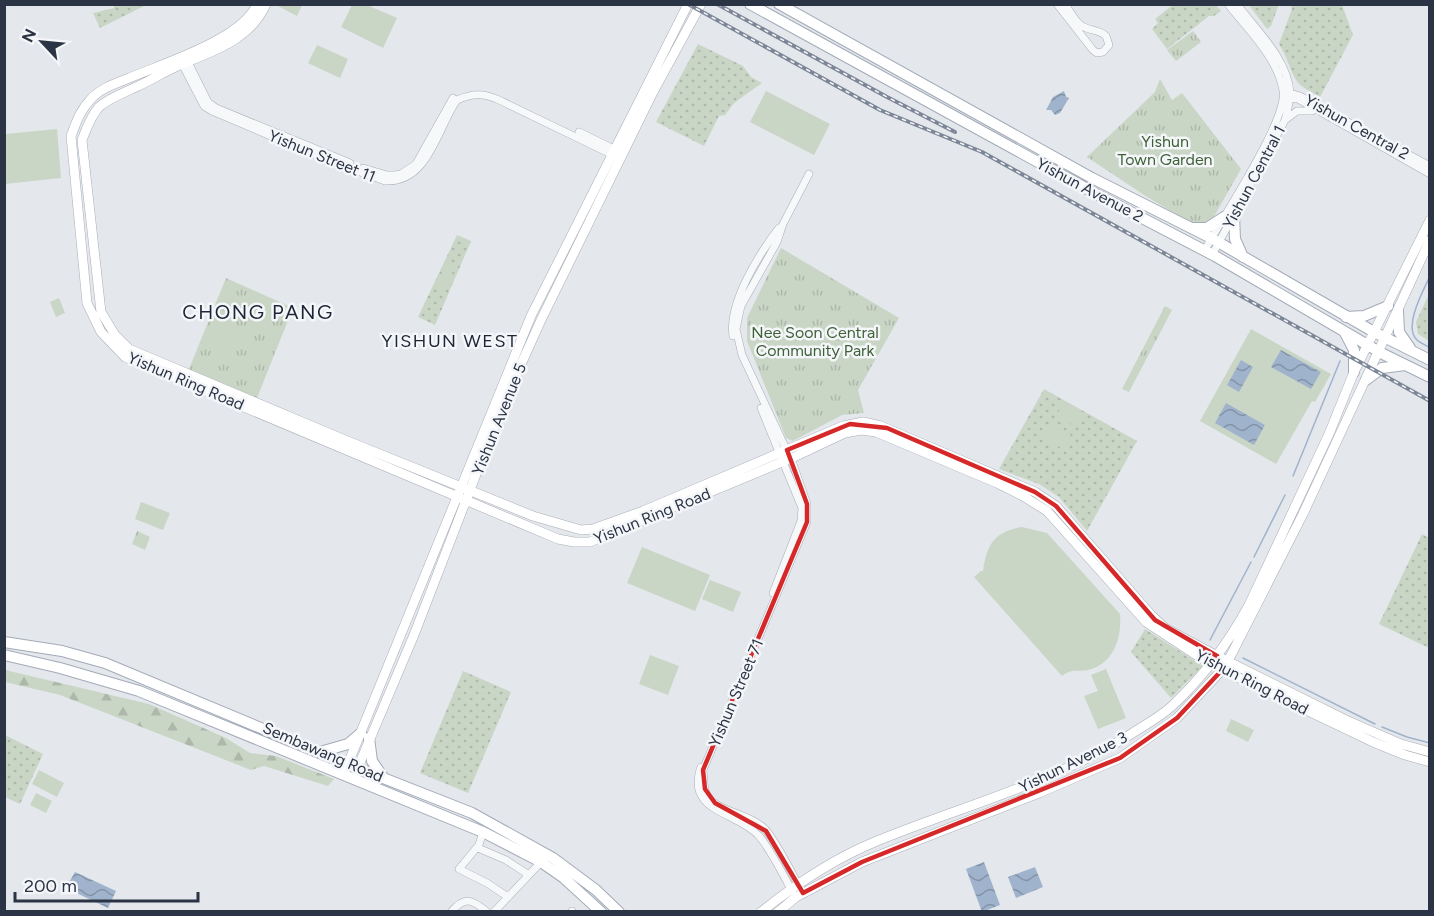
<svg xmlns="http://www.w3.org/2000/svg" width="1434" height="916" font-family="Figtree,sans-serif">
	<defs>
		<pattern id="grass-dots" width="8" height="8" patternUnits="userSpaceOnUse" patternTransform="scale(1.5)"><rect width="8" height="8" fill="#c9d6c5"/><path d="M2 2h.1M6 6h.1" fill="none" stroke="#adb8ab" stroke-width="1.8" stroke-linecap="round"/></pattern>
		<pattern id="forest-firs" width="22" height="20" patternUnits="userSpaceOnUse" patternTransform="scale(1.5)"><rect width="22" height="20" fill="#c9d6c5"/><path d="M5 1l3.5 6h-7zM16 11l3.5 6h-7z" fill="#adb8ab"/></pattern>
		<pattern id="park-tufts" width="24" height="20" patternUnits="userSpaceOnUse" patternTransform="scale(1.5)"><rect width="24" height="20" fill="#c9d6c5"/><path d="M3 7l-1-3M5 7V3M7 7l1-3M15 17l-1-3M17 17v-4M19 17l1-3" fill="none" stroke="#adb8ab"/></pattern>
		<pattern id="water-waves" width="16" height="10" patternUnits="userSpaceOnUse" patternTransform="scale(1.5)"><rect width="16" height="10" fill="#9fb4cc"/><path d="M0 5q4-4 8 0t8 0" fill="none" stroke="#8293a7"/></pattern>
	</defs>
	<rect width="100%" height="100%" fill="#e4e7ec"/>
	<path fill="url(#grass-dots)" d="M1174,4L1216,5L1221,11L1214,16H1209L1167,49L1152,29L1158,23L1155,19Z
		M114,5V4L146,5L100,28L93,13L114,8Z
		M1249,5H1277L1278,7L1271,26L1267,29Z
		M1291,5H1342L1353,35L1320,97C1312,92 1301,88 1296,80C1289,68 1287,56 1279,44L1292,9Z
		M698,44L743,66L751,77L762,83L734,103L725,115L719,116L704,146L656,122Z
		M457,235L471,241L435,325L418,317Z
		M1429,294V341L1418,334L1416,322Z
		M1044,389L1137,441L1087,531L1059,497L1039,484L999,469Z
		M1422,534L1429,538V648L1379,624Z
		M1145,629L1203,666L1171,698L1131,652Z
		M463,671L511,692L468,793L420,773Z
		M5,735L43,754L20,804L5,797Z"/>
	<path fill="url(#forest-firs)" d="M5,670L149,704L226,738L250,753L276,756L334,779L328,786L264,766L251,770L60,695L5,682Z"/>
	<path fill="url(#park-tufts)" d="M1193,31L1201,42L1176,61L1167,50Z
		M1160,79L1172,100L1182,93L1241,169L1212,220L1194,225L1144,195L1087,157L1155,92Z
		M781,248L899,318L858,390L864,413L842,415L793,441L786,438L747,341V318Z
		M226,278L293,308L257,398L189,369Z
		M1165,306L1172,310L1129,392L1122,389Z
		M137,531L150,537L145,550L132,544Z"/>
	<path fill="#c9d6c5" d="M276,5V4L302,5L297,16Z
		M352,5H367L397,18L383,48L341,27Z
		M317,45L348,59L340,78L308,63Z
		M766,91L830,124L814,155L750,122Z
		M57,129L61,178L5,184V134Z
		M446,263L455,266L445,292L435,288Z
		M59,298L65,313L56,317L50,302Z
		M222,320L234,325L226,345L213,340Z
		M1251,329L1331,374L1315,402L1312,401L1276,464L1200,421Z
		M1064,402L1085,414L1077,427L1056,416Z
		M1050,423L1071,435L1063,449L1042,437Z
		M141,502L170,513L163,530L135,519Z
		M1022,527L1047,533L1120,614C1122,637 1114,664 1088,670C1076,672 1072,668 1062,676L974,577L981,571H983C987,544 994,532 1022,527Z
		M642,547L710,575L695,611L627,583Z
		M710,580L741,592L733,612L702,599Z
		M650,655L679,666L668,695L639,684Z
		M1106,669L1126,718L1098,729L1084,696L1098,691L1091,675Z
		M1231,719L1254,730L1248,742L1226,731Z
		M39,770L64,783L57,797L32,784Z
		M36,793L52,801L46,813L30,805Z"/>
	<path fill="url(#water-waves)" d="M1064,91L1066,97L1069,98L1060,113L1055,115L1051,110H1046L1053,97Z
		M1281,350L1321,372L1311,389L1271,367Z
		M1241,360L1253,367L1239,392L1227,385Z
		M1226,403L1265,425L1254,445L1215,423Z
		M984,862L1000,905L982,912L966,869Z
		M1035,867L1043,887L1016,898L1008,877Z
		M75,872L116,891L108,908L66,888Z"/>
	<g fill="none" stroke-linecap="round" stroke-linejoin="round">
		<path stroke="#9fb4cc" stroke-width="1.5" d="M1430,276C1423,291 1403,327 1417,340C1420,343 1426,345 1430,348
			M1293,476L1340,361
			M1254,557L1285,495
			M1210,640L1251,562
			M1243,658L1375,724
			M1382,727L1407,737L1430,743"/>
		<g stroke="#a9aeb7" stroke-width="8">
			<path id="minor" d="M1057,4L1093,50L1097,53L1103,52L1109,45L1106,36C1099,30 1092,31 1084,27C1076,24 1070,11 1065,4
				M187,60L208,102L216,108L350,163
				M181,62L204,106L212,111L327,160L385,181C429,183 437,128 457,100C473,93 484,93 499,100L615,156
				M1286,92L1300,96L1430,166
				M1287,97L1298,99L1430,174
				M1285,120L1297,111H1312
				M579,132L618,151
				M363,168L387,175H394L401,174L416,164L453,98
				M1205,250C1221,219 1289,119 1283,90C1277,57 1248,30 1228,4
				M1212,255L1285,120C1287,112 1290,102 1290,93C1288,59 1256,30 1237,4
				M733,336C728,303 759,254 779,228
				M761,408L802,508L801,521L773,593
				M701,767C685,812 737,812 758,835C768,845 785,878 792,891
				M483,832L478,848L506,860L529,875
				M478,846L459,869L487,883L508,897
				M803,893C793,876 777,842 765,829C750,814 718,811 708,797C703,790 704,779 703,770L807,522V504L793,464L742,355L736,329L741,306L777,242L783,224L809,174
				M572,911V912
				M451,912C465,896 472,899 487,912
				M494,912L541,862"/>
		</g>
		<g stroke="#a9aeb7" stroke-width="10">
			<path id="secondary" d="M257,4C242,40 161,64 127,79C114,84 100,89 91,99C80,110 76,123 71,136L87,303L101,332L125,357L558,539L574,542H590L794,457L845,433L861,430L876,432L997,483L1023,496L1047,511L1146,622L1210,664L1373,742L1405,755L1430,762
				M266,4C251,39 214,51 182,64C166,71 151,80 136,87C123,93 109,98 99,107C90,117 87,128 82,140L101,312L115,335L129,349L345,440L533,516L581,530L593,529L643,511L843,426L863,422L881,426L1035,492L1056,506L1151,615L1165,628L1217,656L1346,720L1401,744L1430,752
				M345,771L531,316L688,4
				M356,772L414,635L502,407L541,320L653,92L701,4
				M761,912C796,884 835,858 877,841C962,806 1053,783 1131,734C1145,725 1160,717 1172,706C1203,677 1229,642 1249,605L1329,434L1354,372L1430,220
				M778,912L796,897L862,862L1039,793L1120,758L1177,718L1222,670L1228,661L1303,514L1430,240"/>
		</g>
		<g stroke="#a3abb8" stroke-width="12">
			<path id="primary" d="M750,4L1098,195L1215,256L1383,354L1430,377
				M779,4L1092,178L1211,238L1374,332L1430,360
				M1234,215L1235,239L1243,257
				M1193,228H1207L1224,217
				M1398,311L1399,332L1410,348
				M1346,317L1364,316L1388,306
				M1345,333L1354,350V372
				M1366,380L1382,368L1405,365
				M4,642L62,651L105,663L340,761L472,813L553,858L596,890L619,912
				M4,655L60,668L139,691L483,832L541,862L564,878L601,912
				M369,738L372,761L383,777
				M320,752L348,744L361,733"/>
		</g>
		<use href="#minor" stroke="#f7f8fa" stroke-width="7"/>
		<use href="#secondary" stroke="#fff" stroke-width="9"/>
		<use href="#primary" stroke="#fff" stroke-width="10"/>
		<g stroke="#7d8696" stroke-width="4">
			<path id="rail" d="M688,4L880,110L982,152L1430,401
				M717,4L887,97L955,132"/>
		</g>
		<use href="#rail" stroke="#f4f6f9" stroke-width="1.5" stroke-dasharray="4.5" stroke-linecap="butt"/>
	</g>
	<path fill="none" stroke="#d62828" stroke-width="4.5" stroke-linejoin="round" d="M850,424L887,428L1035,492L1056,506L1155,620L1217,656L1210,664L1222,670L1177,718L1120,758L862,862L803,893L766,831L715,803L705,789L703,770L807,522V504L787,450Z"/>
	<g text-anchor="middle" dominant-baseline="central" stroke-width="5" stroke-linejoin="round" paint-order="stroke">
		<g font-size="16" fill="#2b3445" stroke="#f4f6f9">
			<text transform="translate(1357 127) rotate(29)">Yishun Central 2</text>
			<text transform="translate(322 156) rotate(22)">Yishun Street 11</text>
			<text transform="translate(1254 177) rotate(-62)">Yishun Central 1</text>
			<text transform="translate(1090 190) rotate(28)">Yishun Avenue 2</text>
			<text transform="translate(186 381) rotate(23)">Yishun Ring Road</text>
			<text transform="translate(499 419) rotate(-68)">Yishun Avenue 5</text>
			<text transform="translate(652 516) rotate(-22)">Yishun Ring Road</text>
			<text transform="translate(1252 682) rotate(27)">Yishun Ring Road</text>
			<text transform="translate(736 693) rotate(-67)">Yishun Street 71</text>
			<text transform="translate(323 752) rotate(23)">Sembawang Road</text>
			<text transform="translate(1073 762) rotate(-26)">Yishun Avenue 3</text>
		</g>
		<g font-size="16" fill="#3f6138" stroke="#f4f6f9">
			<text x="1165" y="141">Yishun<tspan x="1165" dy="18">Town Garden</tspan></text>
			<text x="815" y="332">Nee Soon Central<tspan x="815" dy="18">Community Park</tspan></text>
		</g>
		<g font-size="18" letter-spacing="1.5" fill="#1d2536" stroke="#f4f6f9">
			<text x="450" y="341">YISHUN WEST</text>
		</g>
		<g font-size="20" letter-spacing="1.5" fill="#1d2536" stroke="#f4f6f9">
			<text x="258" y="312">CHONG PANG</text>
		</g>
	</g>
	<rect width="1434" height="916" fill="none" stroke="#2b3445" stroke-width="12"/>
	<g transform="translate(42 42) rotate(296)" stroke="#f4f6f9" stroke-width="4.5" paint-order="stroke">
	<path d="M0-4.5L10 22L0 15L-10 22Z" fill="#2b3445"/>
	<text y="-9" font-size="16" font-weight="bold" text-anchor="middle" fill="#2b3445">N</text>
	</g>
	<path d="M15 892v9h183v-9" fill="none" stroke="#2b3445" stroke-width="3"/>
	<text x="24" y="892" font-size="18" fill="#2b3445" stroke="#f4f6f9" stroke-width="4.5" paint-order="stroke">200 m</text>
</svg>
